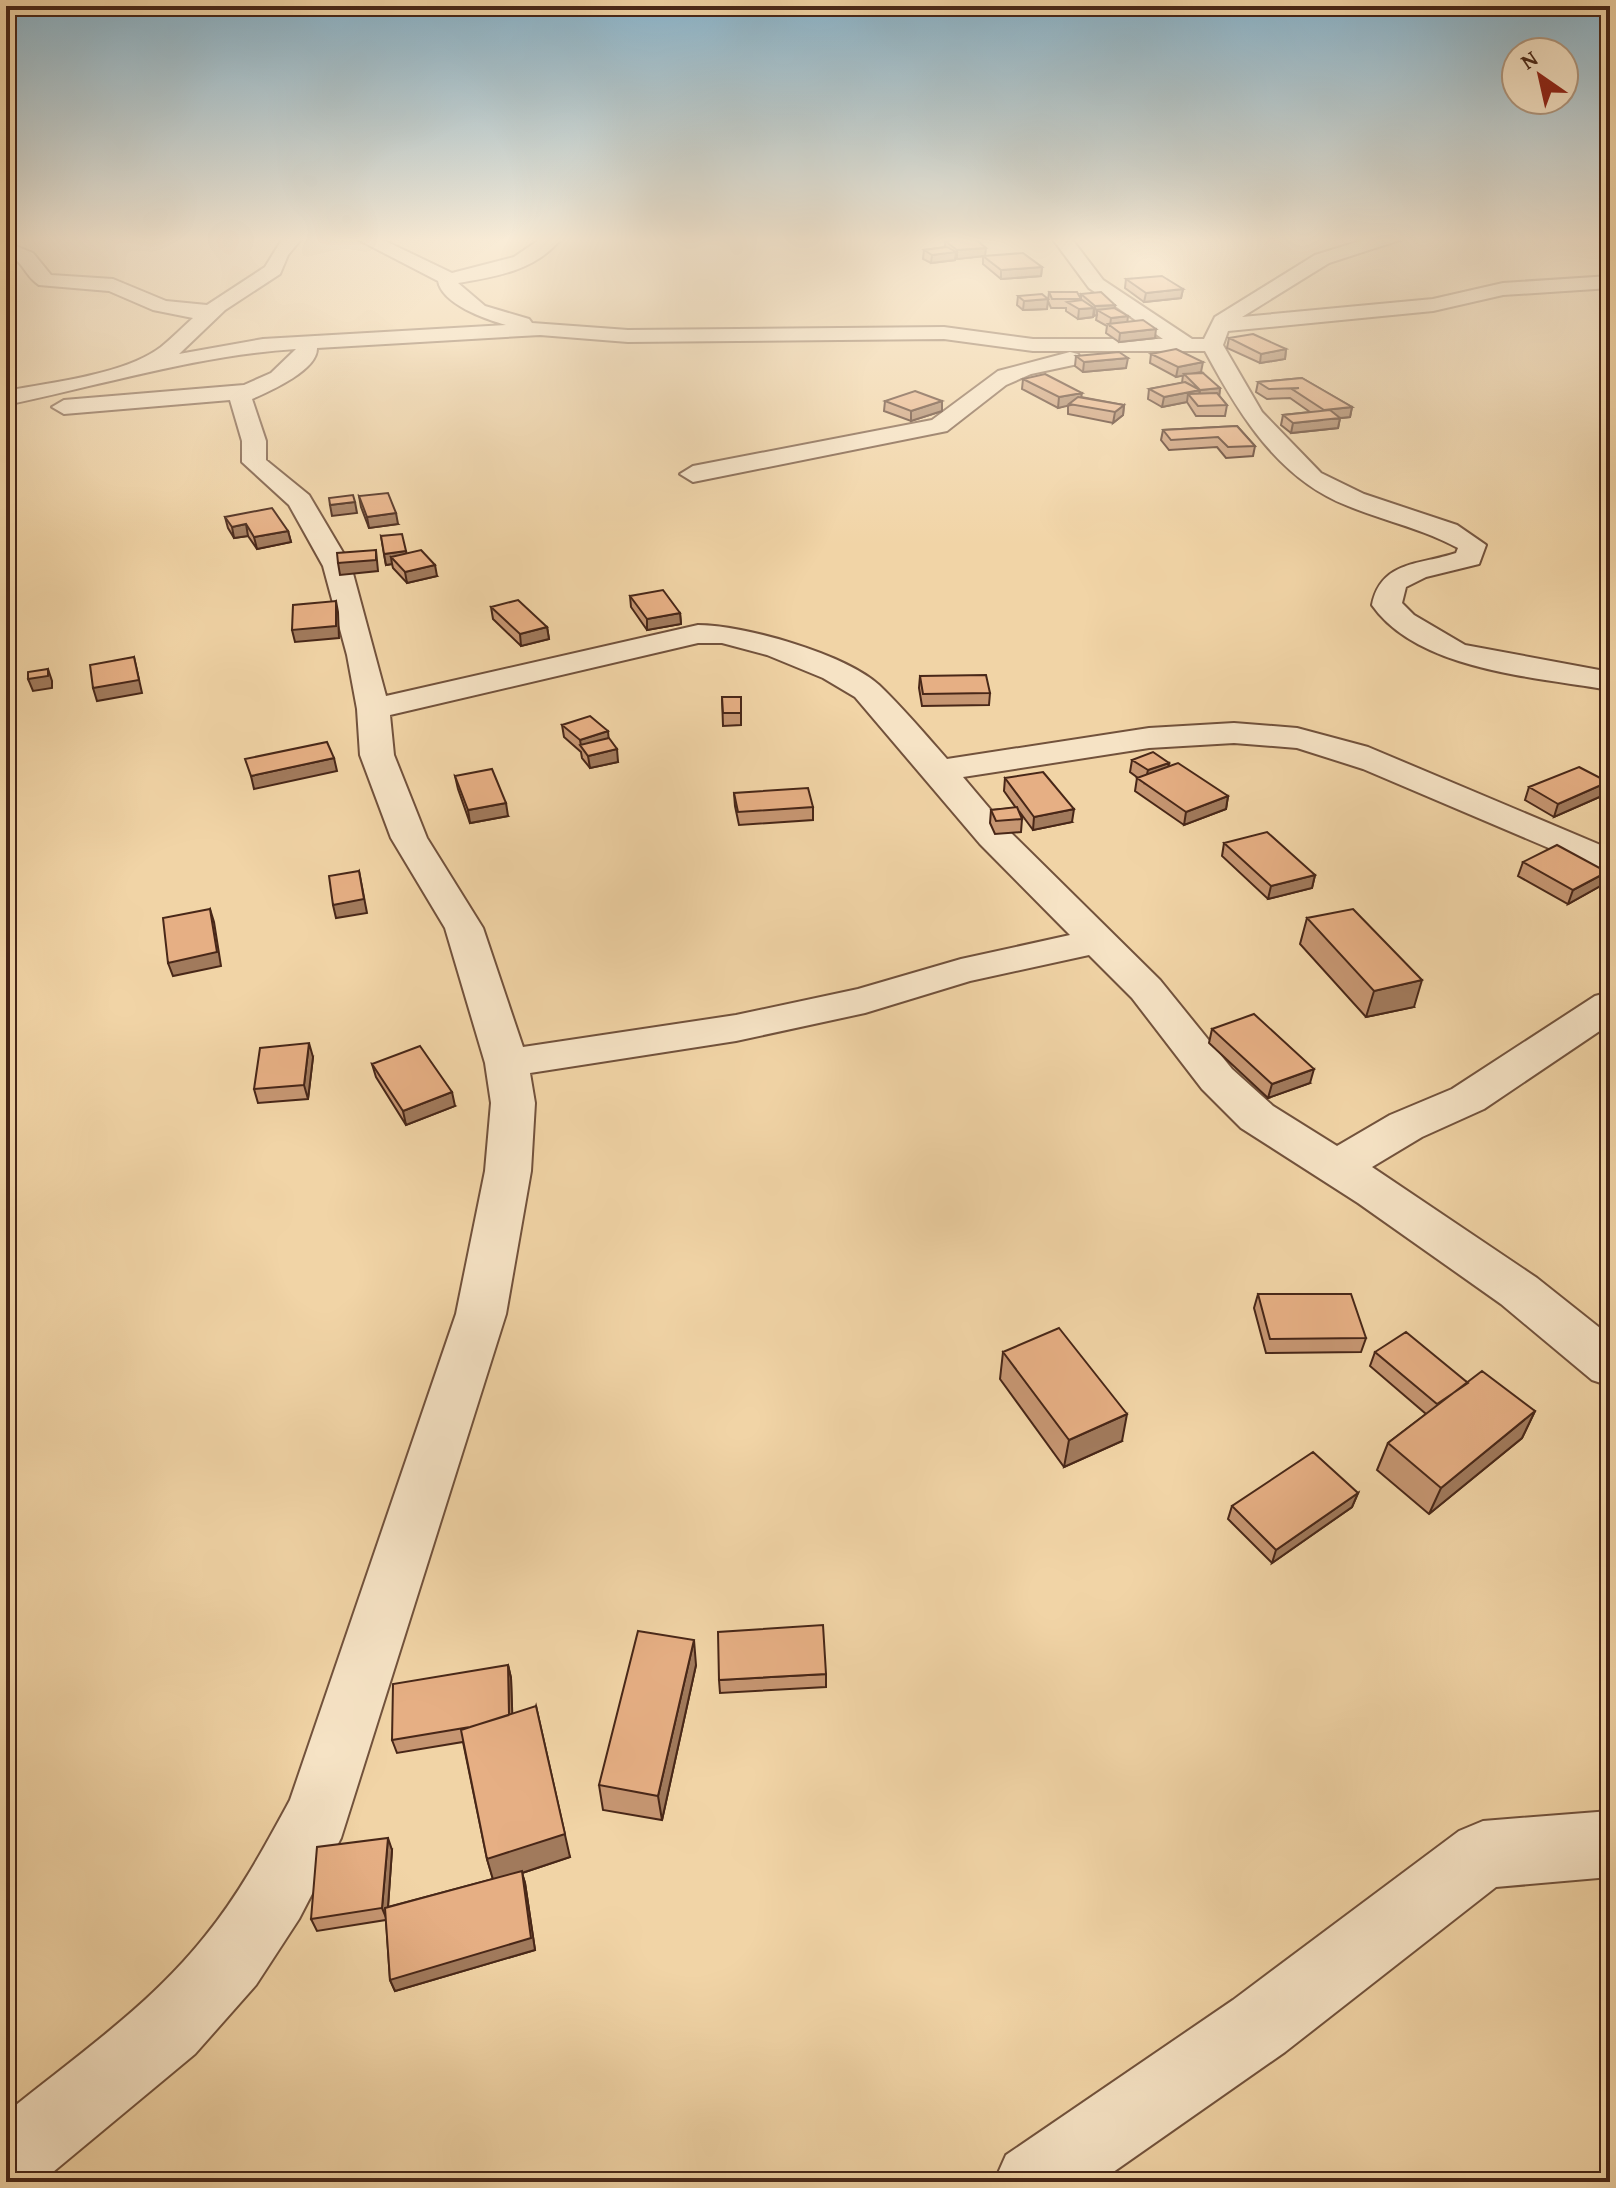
<svg xmlns="http://www.w3.org/2000/svg" width="1616" height="2188" font-family="'Gentium Book Plus',serif">
	<rect width="100%" height="100%" fill="#f1d4a6"/>
	<filter id="stains"><feTurbulence type="fractalNoise" baseFrequency=".0025" numOctaves="4"/><feColorMatrix values="0 0 0 0 .2 0 0 0 0 .09 0 0 0 0 .02 0 0 0 .5 -.17"/></filter>
	<radialGradient id="worn" r=".72"><stop offset=".6" stop-color="#630" stop-opacity="0"/><stop offset="1" stop-color="#630" stop-opacity=".3"/></radialGradient>
	<g fill="none" stroke-linecap="round" stroke-linejoin="round">
		<g stroke="#72523c" stroke-width="4">
			<path id="minor" d="M283,238H302L288,255L280,274L225,310L179,354L263,339L506,325C485,319 442,304 438,281L355,238H379L452,273L514,257L542,238H561C538,270 494,277 458,283L485,306L529,319L532,323L628,330L944,327L1033,339H1163L1089,288L1052,238H1071L1103,280L1192,339H1204L1215,317L1315,255L1370,238H1406L1329,263L1242,317L1433,299L1503,283L1610,276V288L1503,295L1433,311L1228,331L1223,345L1262,412L1321,473L1364,494L1457,525L1486,545L1479,564L1426,577L1406,587L1402,603L1414,615L1465,645L1610,672V690C1537,677 1418,671 1372,605C1381,560 1421,565 1456,553L1458,548C1423,529 1385,521 1348,506C1278,479 1239,414 1205,351H1033L944,339L628,342L540,335L317,348C318,370 270,391 252,399L266,441V460L309,495L351,566L386,696L698,625C744,625 845,654 879,685C903,708 925,734 947,759L1149,728L1234,723L1297,728L1368,747L1610,849V874L1363,769L1297,748L1234,743L1149,748L963,777L1006,828L1160,980L1232,1069L1273,1106L1337,1146L1390,1115L1452,1089L1595,996L1610,992V1024L1484,1109L1422,1137L1372,1167L1537,1278L1610,1336V1386L1592,1380L1501,1304L1358,1203L1241,1128L1202,1089L1132,998L1089,955L970,981L865,1013L736,1041L530,1073L535,1103L531,1171L506,1314L341,1838L299,1919L256,1985L195,2054L41,2182H6V2113C75,2057 151,2005 206,1935C240,1893 265,1846 290,1800L456,1314L485,1171L491,1103L485,1063L445,928L391,838L360,755L357,709L347,655L323,566L289,505L242,462V441L230,400L64,414L52,407L64,400L244,385L271,373L296,349C198,355 102,385 6,405V391C52,382 124,375 161,347C172,338 183,327 193,318L153,310L109,291L39,285C24,275 24,261 6,254V242L33,253L51,275L113,279L166,301L207,305L265,267ZM698,643H722L767,655L823,678L855,697L980,844L1070,935L961,959L858,989L736,1015L523,1047L483,928L427,838L394,755L390,715Z
				M1070,352L1078,354L1081,359L1078,364L1031,374L1006,385L947,431L693,482L680,474L693,466L932,420L998,371Z
				M1610,1811V1877L1496,1887L1285,2052L1099,2182H994L1006,2155L1233,2000L1459,1831L1483,1821Z"/>
		</g>
		<use href="#minor" fill="#f6e3c5" fill-rule="evenodd"/>
	</g>
	<path fill="#c69672" stroke="#482718" stroke-width="2" d="M945,241L986,256L1042,267L1041,276L1001,279L983,264V256L957,259L955,257V260L931,263L923,259L924,250L945,247Z
		M1126,279L1183,289L1181,298L1144,302L1125,288Z
		M1049,292L1081,298V294L1115,309L1127,322L1155,338L1119,342L1106,333L1107,326L1096,320L1097,315H1094L1093,317L1078,319L1066,311V308H1051L1048,301Z
		M1018,296L1048,299L1047,309L1023,310L1017,305Z
		M1229,338L1286,349L1285,359L1260,363L1227,348Z
		M1151,354L1201,372L1196,373L1220,388L1219,396L1227,405L1225,416H1196L1187,402L1162,407L1148,399L1149,389L1182,383L1183,375L1176,377L1150,363Z
		M1076,356L1126,368L1083,372L1075,366Z
		M1302,378L1352,407L1350,417L1340,418L1338,428L1291,433L1281,425L1283,415L1310,412L1290,398L1267,399L1256,392L1258,382Z
		M1023,379L1081,397L1124,405L1123,415L1113,423L1068,414V405L1058,408L1022,389Z
		M885,401H942V411L911,421L884,411Z
		M1237,426L1255,446L1253,456L1226,458L1217,447L1169,450L1161,440L1163,430Z
		M359,496L398,524L369,528L361,507Z
		M225,517L288,531L291,542L257,549L248,536L234,538L228,528Z
		M381,536L406,554L437,576L407,583L393,568L392,564L386,565Z
		M630,596L680,613L681,624L647,630L631,607Z
		M491,607L547,627L549,639L521,646L493,619Z
		M920,676L990,693L989,705L922,706L919,688Z
		M722,697H741V725L723,726Z
		M562,725L609,739L618,762L590,768L582,758L581,752L564,737Z
		M1132,760L1169,763L1168,767L1228,796L1226,809L1184,825L1135,791L1137,778H1138L1130,772Z
		M455,776L508,816L470,823L458,789Z
		M1005,778L1072,822L1033,830L1019,811L1022,819L1021,832L995,834L990,823L991,810L1016,808L1004,791Z
		M1608,782L1604,795L1554,817L1525,800L1529,787Z
		M734,793L813,807V820L739,825L735,806Z
		M1224,843L1315,875L1312,888L1268,899L1222,856Z
		M1523,862L1607,872L1602,885L1568,904L1518,876Z
		M1307,918L1414,1007L1366,1017L1300,944Z
		M1212,1029L1310,1083L1268,1098L1209,1043Z
		M313,1057L308,1099L258,1103L254,1089Z
		M372,1064L455,1106L406,1125L376,1077Z
		M1258,1294L1366,1338L1361,1352L1266,1353L1254,1308Z
		M1003,1352L1122,1441L1064,1467L1000,1379Z
		M1375,1352L1467,1382L1535,1411L1522,1438L1429,1514L1377,1470L1388,1443L1426,1414L1370,1366Z
		M1358,1493L1352,1507L1272,1563L1228,1519L1232,1506Z
		M508,1665L511,1678L512,1714L570,1857L522,1873L525,1883L535,1950L395,1991L390,1980L386,1920L317,1931L311,1919L392,1850L388,1907L493,1879L487,1859L463,1742L397,1753L392,1740Z
		M696,1665L662,1820L603,1810L599,1785Z
		M826,1674V1687L720,1693L719,1680Z"/>
	<path fill="#a17a5c" stroke="#482718" stroke-width="2" d="M986,248L985,256L957,259V250Z
		M956,252L955,260L931,263L932,255Z
		M1042,267L1041,276L1001,279V270Z
		M1183,289L1181,298L1144,302L1146,293Z
		M1048,299L1047,309L1023,310L1024,301Z
		M1115,305L1114,314L1097,310V315L1094,316L1095,306Z
		M1094,308L1093,317L1078,319L1079,309Z
		M1128,316L1127,325L1110,326L1111,318Z
		M1156,329L1155,338L1119,342L1120,333Z
		M1286,349L1285,359L1260,363L1261,354Z
		M1128,358L1126,368L1083,372L1084,362Z
		M1203,362L1201,372L1176,377L1178,367Z
		M1220,388L1219,398L1199,400L1200,390Z
		M1200,390L1198,400L1188,394L1187,402L1162,407L1164,397Z
		M1082,393L1080,403L1058,408L1059,397Z
		M942,401V411L911,421V411Z
		M1124,405L1123,415L1113,423L1115,412Z
		M1352,407L1350,417L1332,419L1340,418L1338,428L1291,433L1293,423L1322,420L1324,410Z
		M355,502L357,513L332,516L330,505Z
		M396,513L398,524L369,528L367,517Z
		M246,524L248,536L234,538L232,527Z
		M288,531L291,542L257,549L254,537Z
		M376,550L378,571L340,575L338,563Z
		M406,551L408,562L391,557L392,564L386,565L384,554Z
		M435,565L437,576L407,583L405,572Z
		M336,601L338,612L339,638L295,642L292,630Z
		M680,613L681,624L647,630V619Z
		M547,627L549,639L521,646L520,634Z
		M134,657L142,693L97,701L93,688Z
		M48,669L52,681V688L33,691L28,679Z
		M608,731L609,743L581,746L580,740Z
		M617,749L618,762L590,768L588,756Z
		M334,758L337,771L254,789L251,776Z
		M1169,763L1167,775L1145,783L1148,770Z
		M1608,782L1604,795L1554,817L1558,804Z
		M1228,796L1226,809L1184,825L1186,812Z
		M506,803L508,816L470,823L468,810Z
		M1074,809L1072,822L1033,830L1034,817Z
		M359,871L367,913L336,918L333,905Z
		M1607,872L1602,885L1568,904L1573,890Z
		M1315,875L1312,888L1268,899L1271,886Z
		M210,909L214,922L221,966L173,976L168,963Z
		M1422,980L1414,1007L1366,1017L1374,991Z
		M309,1043L313,1057L308,1099L304,1085Z
		M1314,1069L1310,1083L1268,1098L1272,1084Z
		M452,1092L455,1106L406,1125L403,1111Z
		M1535,1411L1522,1438L1429,1514L1441,1488Z
		M1127,1414L1122,1441L1064,1467L1069,1440Z
		M1358,1493L1352,1507L1272,1563L1276,1550Z
		M694,1640L696,1665L662,1820L658,1796Z
		M508,1665L511,1678L513,1733L509,1721Z
		M536,1706L570,1857L522,1873L525,1883L535,1950L395,1991L390,1980L494,1883L487,1859Z
		M388,1838L392,1850L387,1920L382,1908Z"/>
	<path fill="#e6af84" stroke="#482718" stroke-width="2" d="M974,238L986,248L957,250L945,241Z
		M947,247L956,252L932,255L924,250Z
		M1023,253L1042,267L1001,270L983,256Z
		M1162,276L1183,289L1146,293L1126,279Z
		M1049,292H1077L1081,299H1052Z
		M1101,292L1115,305L1095,306L1081,294Z
		M1042,294L1048,299L1024,301L1018,296Z
		M1082,300L1094,308L1079,309L1067,302Z
		M1114,308L1128,316L1111,318L1097,310Z
		M1143,320L1156,329L1120,333L1108,324Z
		M1253,334L1286,349L1261,354L1229,338Z
		M1176,349L1203,362L1178,367L1151,354Z
		M1119,352L1128,358L1084,362L1076,356Z
		M1203,373L1220,388L1200,390L1184,374Z
		M1045,374L1082,393L1059,397L1023,379Z
		M1302,378L1352,407L1324,410L1292,389L1299,388L1269,389L1258,382Z
		M1185,382L1200,390L1164,397L1149,389Z
		M915,391L942,401L911,411L885,401Z
		M1217,393L1227,405L1198,406L1188,394Z
		M1078,397L1124,405L1115,412L1069,404Z
		M1330,410L1340,418L1293,423L1283,415Z
		M1237,426L1255,446L1228,447L1218,437L1171,440L1163,430Z
		M388,493L396,513L367,517L359,496Z
		M353,495L355,502L330,505L329,498Z
		M272,508L288,531L254,537L246,524L232,527L225,517Z
		M402,534L406,551L384,554L381,536Z
		M376,550V560L338,563L337,553Z
		M421,550L435,565L405,572L391,557Z
		M663,590L680,613L647,619L630,596Z
		M518,600L547,627L520,634L491,607Z
		M336,601V626L292,630L293,605Z
		M134,657L139,680L93,688L90,665Z
		M48,669V676L28,679V672Z
		M986,675L990,693L923,694L920,676Z
		M722,697H741V713H723Z
		M590,716L608,731L580,740L562,725Z
		M609,738L617,749L588,756L580,745Z
		M327,742L334,758L251,776L245,759Z
		M1153,752L1169,763L1148,770L1132,760Z
		M1178,763L1228,796L1186,812L1137,778Z
		M1579,767L1608,782L1558,804L1529,787Z
		M492,769L506,803L468,810L455,776Z
		M1043,772L1074,809L1034,817L1005,778Z
		M808,788L813,807L738,812L734,793Z
		M1017,807L1022,819L996,821L991,810Z
		M1267,832L1315,875L1271,886L1224,843Z
		M1557,845L1607,872L1573,890L1523,862Z
		M359,871L364,899L333,905L329,876Z
		M210,909L217,952L168,963L163,918Z
		M1353,909L1422,980L1374,991L1307,918Z
		M1254,1014L1314,1069L1272,1084L1212,1029Z
		M309,1043L304,1085L254,1089L260,1048Z
		M420,1046L452,1092L403,1111L372,1064Z
		M1258,1294H1351L1366,1338L1270,1339Z
		M1059,1328L1127,1414L1069,1440L1003,1352Z
		M1406,1332L1468,1383L1437,1404L1375,1352Z
		M1482,1371L1535,1411L1441,1488L1388,1443Z
		M1313,1452L1358,1493L1276,1550L1232,1506Z
		M823,1625L826,1674L719,1680L718,1632Z
		M638,1631L694,1640L658,1796L599,1785Z
		M508,1665L509,1715L470,1727L392,1740L393,1684Z
		M536,1706L565,1834L487,1859L461,1730Z
		M388,1838L382,1908L311,1919L317,1847Z
		M522,1871L531,1938L390,1980L385,1908Z
		M1610,2174V2182H1581Z"/>
	<linearGradient id="sky" x2="0" y2="1"><stop stop-color="#89b6cf"/><stop offset="0.44" stop-color="#f9ecd7"/><stop offset="1" stop-color="#f9ecd7" stop-opacity="0"/></linearGradient>
	<rect width="1616" height="545" fill="url(#sky)"/>
	<rect width="1616" height="2188" fill="none" stroke="#f1d4a6" stroke-width="32"/>
	<rect x="8" y="8" width="1600" height="2172" fill="none" stroke="#482718" stroke-width="4"/>
	<rect x="16" y="16" width="1584" height="2156" fill="none" stroke="#482718" stroke-width="2"/>
	<g transform="translate(1540 76) rotate(326)"><circle r="38" fill="#f6e3c5" stroke="#b09880" stroke-width="2"/>
	<path d="M0-6L14 30L0 20L-14 30Z" fill="#8f2418"/>
	<text y="-12" font-size="22" font-weight="bold" text-anchor="middle" fill="#482718">N</text>
	</g>
	<rect width="100%" height="100%" filter="url(#stains)"/>
	<rect width="100%" height="100%" fill="url(#worn)"/>
</svg>
